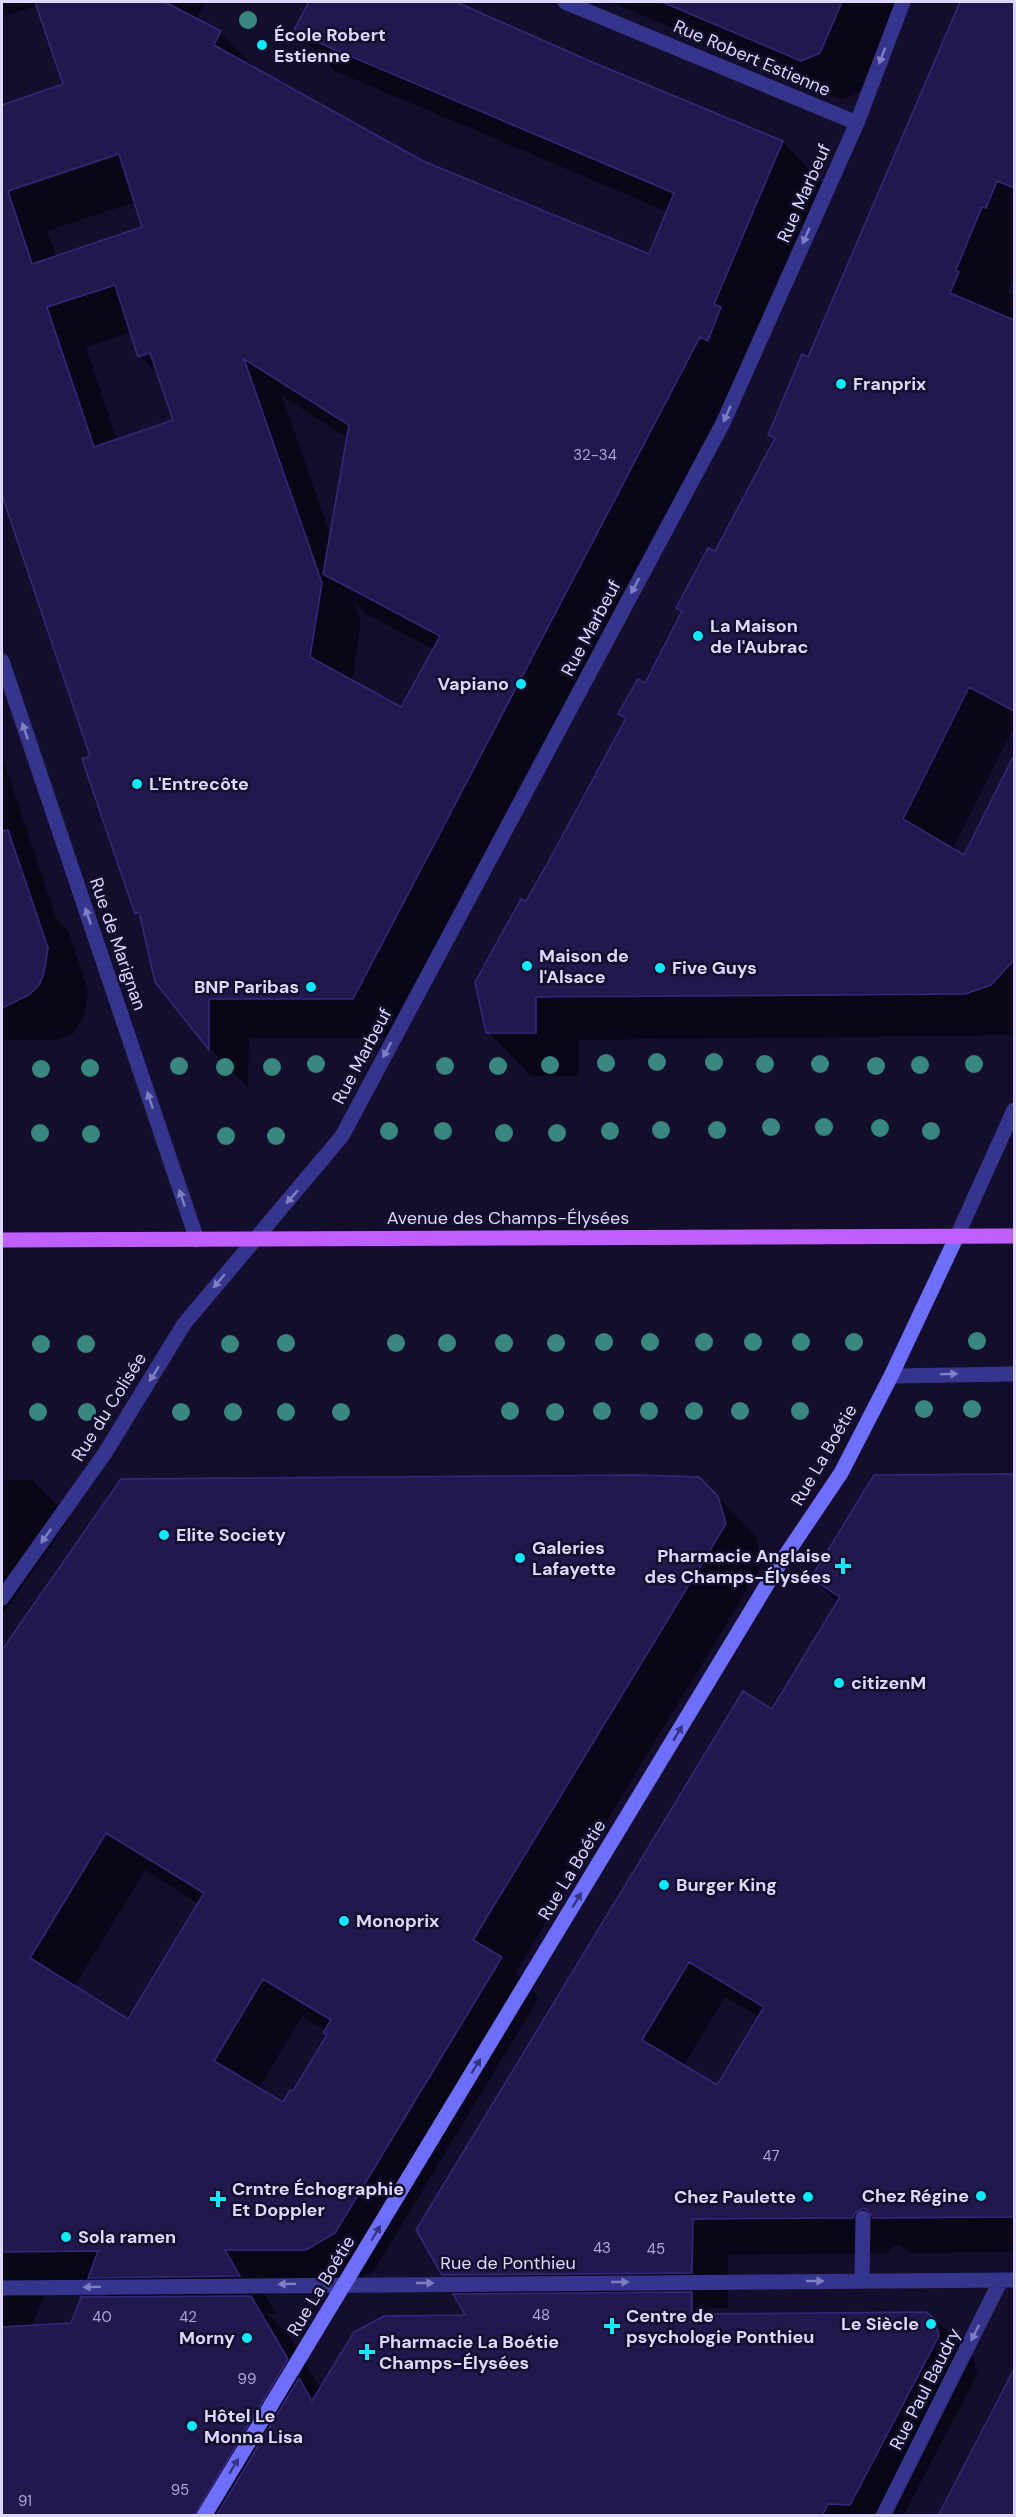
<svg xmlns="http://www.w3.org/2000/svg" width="1016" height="2517" font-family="'DM Sans',sans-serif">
	<rect width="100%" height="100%" fill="#120e2b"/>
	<path fill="#0007" fill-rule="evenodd" d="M2,2H206L197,20L220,32L260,73L422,162L650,256L668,212L335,71L295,32L310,2H450L783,142L822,182L754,343L760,348L393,1038H249L248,1087L210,1049L156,982L142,918L136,913L92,757L2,490V107L64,85L36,6L2,17ZM135,202L144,228L56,257L47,231ZM132,332L140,356L160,376L175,421L117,440L86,347ZM282,396L348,438L331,537ZM354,602L365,613L434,650L402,709L352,682L361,623Z
		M611,2H898L860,92L842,100Z
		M962,2H1014V276L1008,292L1014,295V731L1012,730L952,850L964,857L1014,757V1035L579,1040V1076H531L488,1032L527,903L627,720L620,714L645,685L683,613L678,608L716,553L776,441L770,435L809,359Z
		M2,755L57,920L68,930L88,990L85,1014L74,1033L57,1040H2Z
		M1014,1475V2252L910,2253L899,2244L891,2248L889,2253L728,2255V2308H706L713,2315L935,2320L974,2359L977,2375L903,2516H2V1652L122,1481L699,1478L756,1536L763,1563L515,1973L539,1997L374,2271L345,2288H261L277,2314H268L289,2336L321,2390L468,2317L465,2296L443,2274L838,1603L813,1578L874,1476ZM145,1870L199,1904L128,2021L74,1987ZM725,1997L759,2017L718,2087L683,2066ZM302,2016L326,2031L328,2036L293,2093L283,2104L258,2089ZM46,2290H102L111,2298L72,2325L31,2327Z
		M2,1480H32L70,1518L2,1615Z
		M1014,2373V2516H939Z"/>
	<path fill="#22184e" stroke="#37287c" stroke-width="1.5" fill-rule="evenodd" d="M35,2H165L221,31L214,45L423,161L649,254L674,193L293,32L309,2H456L592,62L783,141L714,304L721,307L708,341L700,337L353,999H209V1050L155,982L139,912L135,914L82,759L90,756L2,495V105L63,84ZM119,154L142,227L32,264L8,191ZM115,285L138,357L150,353L173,420L94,447L47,307ZM244,359L349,425L323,574L440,636L401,707L310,657L322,583Z
		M662,2H842L820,53L801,61Z
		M960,2H1014V188L997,181L986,208L982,207L969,238L956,270L959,272L950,293L1014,320V711L969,687L903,819L964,855L1014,755V960L991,985L965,994L536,997V1033H486L475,982L521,899L526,901L552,855L626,718L618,714L638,679L645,683L682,611L676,608L708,548L715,551L775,438L768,435L802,354L808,357Z
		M8,830L48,948L44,973L39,985L29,995L2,1008V831Z
		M1014,1474V2217L873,2218L868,2210L863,2208L855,2213L853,2218L693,2219L692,2273L442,2275L416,2230L743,1691L772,1709L840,1597L811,1578L874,1475ZM689,1962L764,2007L717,2085L642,2040Z
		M638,1475L699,1477L718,1496L726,1524L473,1940L502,1957L335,2233L306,2250H225L240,2276L88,2278L98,2251L2,2252V1650L121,1479ZM106,1833L204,1893L128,2019L30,1958ZM263,1979L331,2020L323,2033L327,2035L293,2091L290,2090L283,2102L214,2061Z
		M692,2292V2314L926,2312L935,2319L939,2336L850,2505L828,2504L822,2516H216L299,2378L312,2401L354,2332L384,2316L465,2315L453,2294Z
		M251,2296L288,2359L194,2516H2V2327L71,2323L81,2297Z
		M1014,2369V2516H938Z"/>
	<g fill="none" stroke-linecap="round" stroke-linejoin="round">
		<path stroke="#36358e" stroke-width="15" d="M891,1376L1014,1374
			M862,2280L863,2218"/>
		<path stroke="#36358e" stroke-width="15" d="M565,2L857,123
			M2,661L197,1240
			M957,1236L1014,1110
			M2,1598L105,1453L184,1324L342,1136L723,423L857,123L903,2
			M2,2288L1014,2280
			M883,2516L1001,2280"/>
		<path stroke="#6f6fff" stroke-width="15" d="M204,2516L777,1568L841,1473L891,1376L957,1236"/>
		<path stroke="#c05fff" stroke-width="15" d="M2,1240L1014,1236"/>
	</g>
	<g fill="#38887f">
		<circle cx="248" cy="20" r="9"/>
		<circle cx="657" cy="1062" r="9"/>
		<circle cx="714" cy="1062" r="9"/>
		<circle cx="606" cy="1063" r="9"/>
		<circle cx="316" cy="1064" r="9"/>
		<circle cx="765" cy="1064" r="9"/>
		<circle cx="820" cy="1064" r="9"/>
		<circle cx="974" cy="1064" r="9"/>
		<circle cx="550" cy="1065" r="9"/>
		<circle cx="920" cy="1065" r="9"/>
		<circle cx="179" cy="1066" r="9"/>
		<circle cx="445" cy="1066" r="9"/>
		<circle cx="498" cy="1066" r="9"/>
		<circle cx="876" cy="1066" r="9"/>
		<circle cx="225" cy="1067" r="9"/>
		<circle cx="272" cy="1067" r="9"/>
		<circle cx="90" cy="1068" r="9"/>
		<circle cx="41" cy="1069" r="9"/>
		<circle cx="771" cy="1127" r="9"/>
		<circle cx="824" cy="1127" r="9"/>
		<circle cx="880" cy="1128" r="9"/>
		<circle cx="661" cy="1130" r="9"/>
		<circle cx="717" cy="1130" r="9"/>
		<circle cx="389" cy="1131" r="9"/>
		<circle cx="443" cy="1131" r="9"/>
		<circle cx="610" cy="1131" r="9"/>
		<circle cx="931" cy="1131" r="9"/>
		<circle cx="40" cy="1133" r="9"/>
		<circle cx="504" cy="1133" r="9"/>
		<circle cx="557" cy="1133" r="9"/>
		<circle cx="91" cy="1134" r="9"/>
		<circle cx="226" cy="1136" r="9"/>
		<circle cx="276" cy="1136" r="9"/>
		<circle cx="977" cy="1341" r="9"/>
		<circle cx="604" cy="1342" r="9"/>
		<circle cx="650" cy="1342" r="9"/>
		<circle cx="704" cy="1342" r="9"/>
		<circle cx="753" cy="1342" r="9"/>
		<circle cx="801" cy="1342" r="9"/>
		<circle cx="854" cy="1342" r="9"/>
		<circle cx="286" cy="1343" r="9"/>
		<circle cx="396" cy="1343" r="9"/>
		<circle cx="447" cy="1343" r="9"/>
		<circle cx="504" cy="1343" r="9"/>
		<circle cx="556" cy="1343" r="9"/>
		<circle cx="41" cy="1344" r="9"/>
		<circle cx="86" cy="1344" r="9"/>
		<circle cx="230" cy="1344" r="9"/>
		<circle cx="924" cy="1409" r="9"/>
		<circle cx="972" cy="1409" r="9"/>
		<circle cx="510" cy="1411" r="9"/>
		<circle cx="602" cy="1411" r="9"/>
		<circle cx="649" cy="1411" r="9"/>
		<circle cx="694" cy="1411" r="9"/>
		<circle cx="740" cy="1411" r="9"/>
		<circle cx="800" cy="1411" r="9"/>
		<circle cx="38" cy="1412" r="9"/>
		<circle cx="87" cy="1412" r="9"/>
		<circle cx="181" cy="1412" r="9"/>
		<circle cx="233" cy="1412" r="9"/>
		<circle cx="286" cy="1412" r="9"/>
		<circle cx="341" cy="1412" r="9"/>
		<circle cx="555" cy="1412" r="9"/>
	</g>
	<defs><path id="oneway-solid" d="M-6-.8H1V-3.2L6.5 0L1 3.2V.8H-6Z" transform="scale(1.5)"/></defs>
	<g fill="#817ec1">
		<use href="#oneway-solid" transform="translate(882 56) rotate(111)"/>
		<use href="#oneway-solid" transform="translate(806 236) rotate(114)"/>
		<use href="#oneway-solid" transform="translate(727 414) rotate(114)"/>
		<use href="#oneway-solid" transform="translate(635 586) rotate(118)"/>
		<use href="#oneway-solid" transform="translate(25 731) rotate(-109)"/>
		<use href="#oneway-solid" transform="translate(88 916) rotate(-109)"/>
		<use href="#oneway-solid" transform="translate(387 1050) rotate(118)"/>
		<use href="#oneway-solid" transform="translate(150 1100) rotate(-108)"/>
		<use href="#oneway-solid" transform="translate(292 1197) rotate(131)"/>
		<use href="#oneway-solid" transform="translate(182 1198) rotate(-109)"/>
		<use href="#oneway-solid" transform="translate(219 1281) rotate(130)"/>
		<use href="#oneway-solid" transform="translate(154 1374) rotate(122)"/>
		<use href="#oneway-solid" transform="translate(949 1374) rotate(-1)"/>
		<use href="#oneway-solid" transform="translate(46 1536) rotate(126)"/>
		<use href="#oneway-solid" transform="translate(815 2281)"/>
		<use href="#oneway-solid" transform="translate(620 2282)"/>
		<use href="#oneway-solid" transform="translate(425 2283)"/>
		<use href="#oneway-solid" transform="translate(287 2284) rotate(179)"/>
		<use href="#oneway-solid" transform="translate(92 2287) rotate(179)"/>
		<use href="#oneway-solid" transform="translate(975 2333) rotate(117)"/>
	</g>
	<g fill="#373580">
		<use href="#oneway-solid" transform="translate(678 1733) rotate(-59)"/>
		<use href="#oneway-solid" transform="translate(577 1900) rotate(-59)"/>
		<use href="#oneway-solid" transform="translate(476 2066) rotate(-59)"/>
		<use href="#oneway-solid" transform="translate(376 2233) rotate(-59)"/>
		<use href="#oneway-solid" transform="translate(234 2466) rotate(-59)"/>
	</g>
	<g fill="#04ecff" stroke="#120e2b" stroke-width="2">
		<circle cx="262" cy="45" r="6"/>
		<circle cx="841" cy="384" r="6"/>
		<circle cx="698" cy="636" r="6"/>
		<circle cx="521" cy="684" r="6"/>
		<circle cx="137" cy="784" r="6"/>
		<circle cx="527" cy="966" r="6"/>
		<circle cx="660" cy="968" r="6"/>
		<circle cx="311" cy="987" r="6"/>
		<circle cx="164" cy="1535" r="6"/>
		<circle cx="520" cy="1558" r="6"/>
		<path d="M840 1557h6v6h6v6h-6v6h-6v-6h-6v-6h6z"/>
		<circle cx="839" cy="1683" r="6"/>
		<circle cx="664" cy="1885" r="6"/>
		<circle cx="344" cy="1921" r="6"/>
		<circle cx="981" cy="2196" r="6"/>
		<circle cx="808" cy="2197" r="6"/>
		<path d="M215 2190h6v6h6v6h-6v6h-6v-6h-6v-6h6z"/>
		<circle cx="66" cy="2237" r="6"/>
		<circle cx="931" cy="2324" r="6"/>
		<path d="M609 2317h6v6h6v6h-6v6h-6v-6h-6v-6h6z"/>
		<circle cx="247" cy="2338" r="6"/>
		<path d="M364 2343h6v6h6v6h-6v6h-6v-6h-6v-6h6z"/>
		<circle cx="192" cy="2426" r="6"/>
	</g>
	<g text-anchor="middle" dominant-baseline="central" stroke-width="5" stroke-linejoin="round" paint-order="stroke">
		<g font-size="15" fill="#aea8d3">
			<text x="595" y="455">32-34</text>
			<text x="771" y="2156">47</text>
			<text x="602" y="2248">43</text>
			<text x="656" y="2249">45</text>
			<text x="541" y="2315">48</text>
			<text x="102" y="2317">40</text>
			<text x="188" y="2317">42</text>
			<text x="247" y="2379">99</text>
			<text x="180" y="2490">95</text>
			<text x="25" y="2501">91</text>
		</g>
		<g font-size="18" font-weight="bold" fill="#dcd8ff" stroke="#120e2b" text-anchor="start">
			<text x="274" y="35">École Robert<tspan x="274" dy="21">Estienne</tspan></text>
			<text x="853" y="384">Franprix</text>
			<text x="710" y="626">La Maison<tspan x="710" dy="21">de l'Aubrac</tspan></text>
			<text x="509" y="684" text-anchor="end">Vapiano</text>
			<text x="149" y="784">L'Entrecôte</text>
			<text x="539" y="956">Maison de<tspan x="539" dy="21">l'Alsace</tspan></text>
			<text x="672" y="968">Five Guys</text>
			<text x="299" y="987" text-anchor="end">BNP Paribas</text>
			<text x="176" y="1535">Elite Society</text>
			<text x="532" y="1548">Galeries<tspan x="532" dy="21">Lafayette</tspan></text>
			<text x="831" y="1556" text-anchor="end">Pharmacie Anglaise<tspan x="831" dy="21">des Champs-Élysées</tspan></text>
			<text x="851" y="1683">citizenM</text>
			<text x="676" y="1885">Burger King</text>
			<text x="356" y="1921">Monoprix</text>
			<text x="232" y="2189">Crntre Échographie<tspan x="232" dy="21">Et Doppler</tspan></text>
			<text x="969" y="2196" text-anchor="end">Chez Régine</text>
			<text x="796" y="2197" text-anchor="end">Chez Paulette</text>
			<text x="78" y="2237">Sola ramen</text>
			<text x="626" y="2316">Centre de<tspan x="626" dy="21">psychologie Ponthieu</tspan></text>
			<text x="919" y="2324" text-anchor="end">Le Siècle</text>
			<text x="235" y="2338" text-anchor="end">Morny</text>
			<text x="379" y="2342">Pharmacie La Boétie<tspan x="379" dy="21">Champs-Élysées</tspan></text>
			<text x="204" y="2416">Hôtel Le<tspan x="204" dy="21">Monna Lisa</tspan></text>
		</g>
		<g font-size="18" fill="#dcd8ff" stroke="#120e2b">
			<text transform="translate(752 58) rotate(23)">Rue Robert Estienne</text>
			<text transform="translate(804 193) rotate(-66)">Rue Marbeuf</text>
			<text transform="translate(591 628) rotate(-62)">Rue Marbeuf</text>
			<text transform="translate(118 944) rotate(71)">Rue de Marignan</text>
			<text transform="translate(362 1056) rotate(-62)">Rue Marbeuf</text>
			<text x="508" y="1218">Avenue des Champs-Élysées</text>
			<text transform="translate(109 1407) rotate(-58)">Rue du Colisée</text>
			<text transform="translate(824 1455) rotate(-60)">Rue La Boétie</text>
			<text transform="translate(572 1870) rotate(-59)">Rue La Boétie</text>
			<text x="508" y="2263">Rue de Ponthieu</text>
			<text transform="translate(321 2286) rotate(-59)">Rue La Boétie</text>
			<text transform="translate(925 2389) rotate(-63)">Rue Paul Baudry</text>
		</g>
	</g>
	<rect width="1016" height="2517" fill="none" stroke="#dcd8ff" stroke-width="6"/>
</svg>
